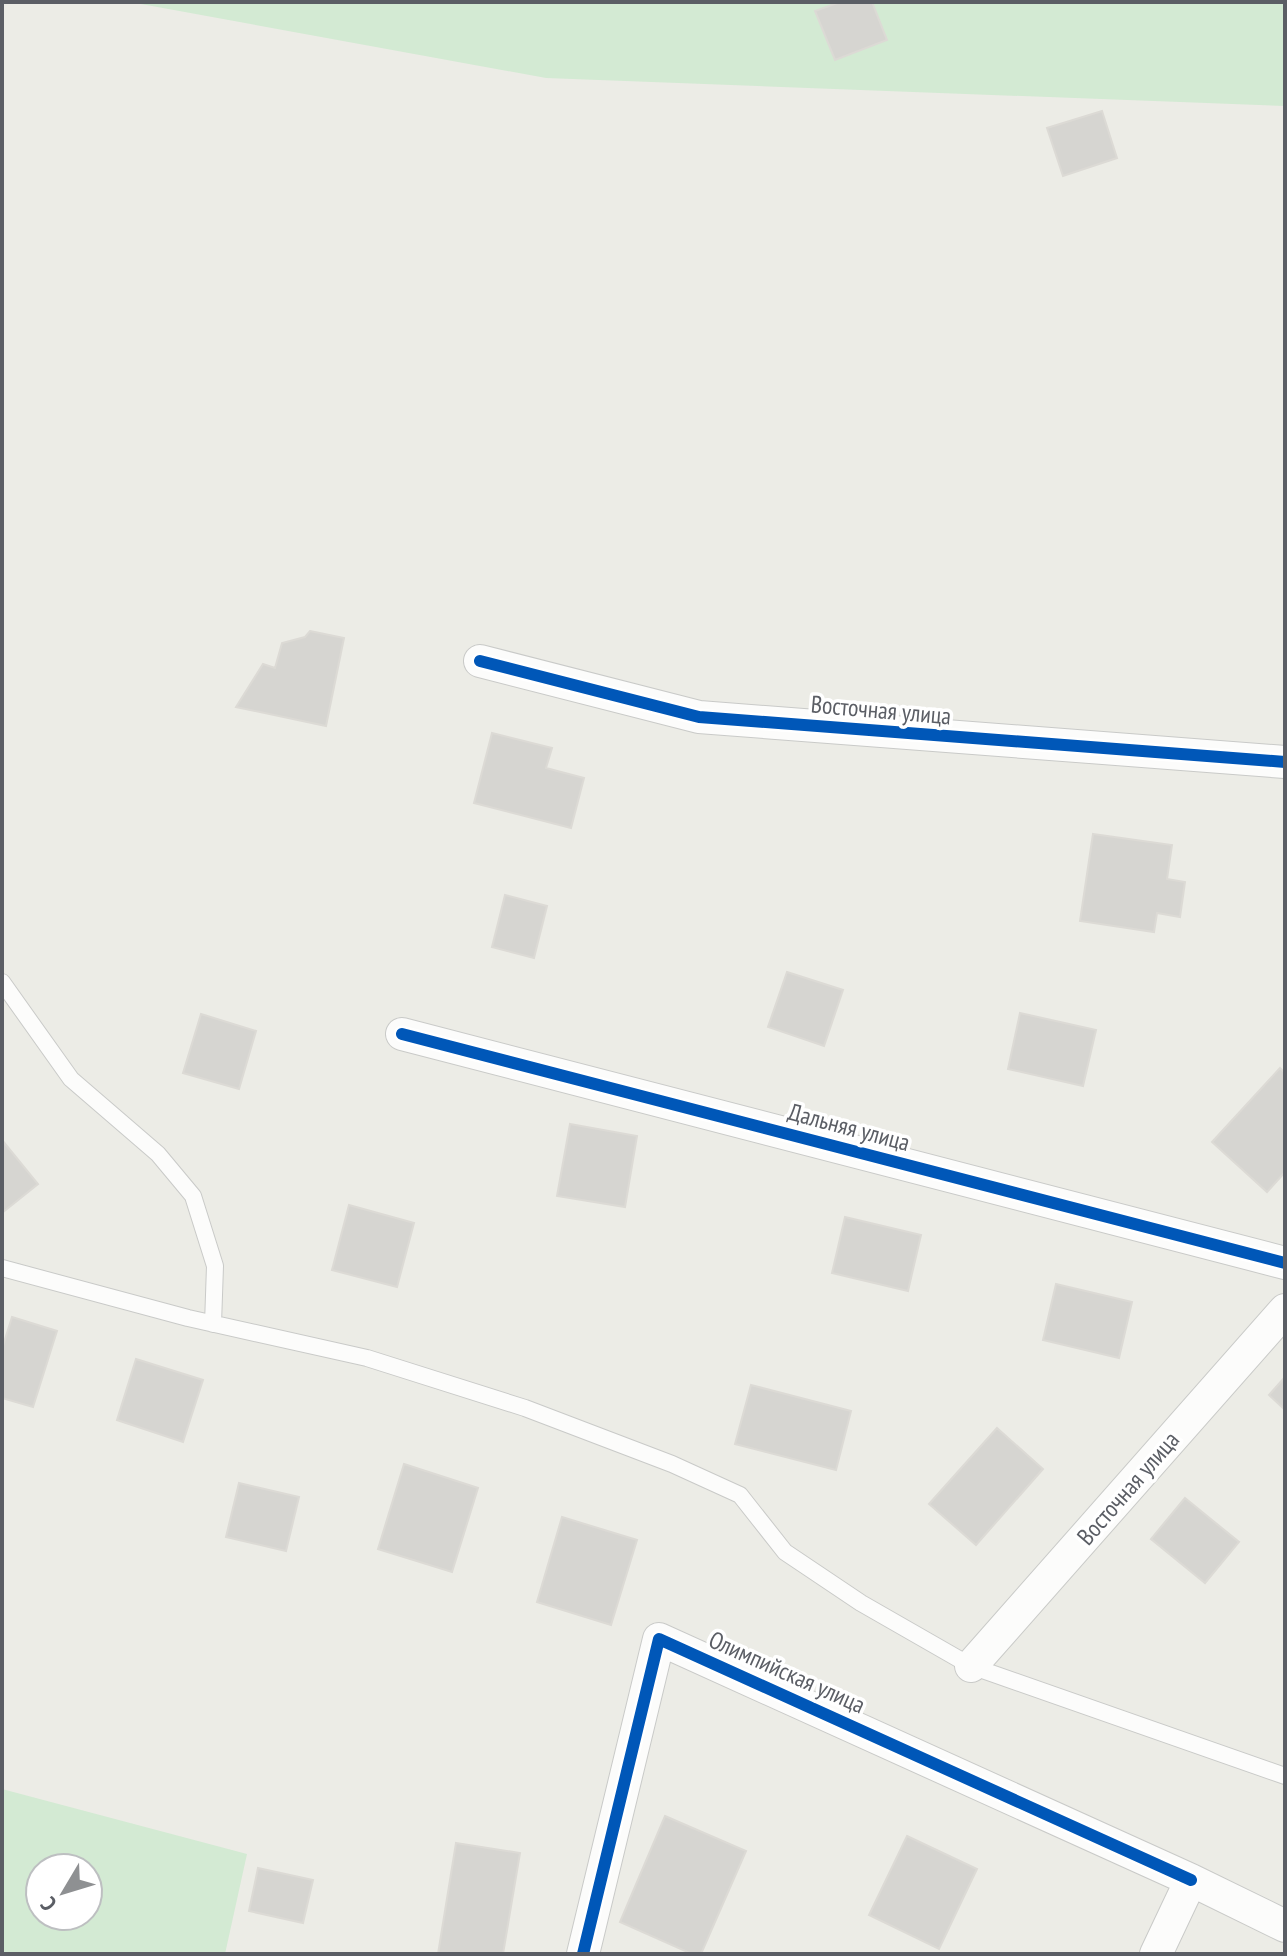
<svg xmlns="http://www.w3.org/2000/svg" width="1287" height="1956" font-family="'PT Sans Narrow',sans-serif">
	<rect width="100%" height="100%" fill="#ecece6"/>
	<path fill="#d3ead3" fill-rule="evenodd" d="M130,2H1285V106L546,78Z
		M2,1789L247,1854L225,1954H2ZM40,1868H88V1916H40Z"/>
	<path fill="#d6d5d1" stroke="#dcdad5" stroke-width="2" d="M840,2H872L887,40L835,60L815,11Z
		M1102,111L1117,158L1063,176L1047,128Z
		M310,631L344,638L326,726L236,707L263,664L275,668L282,643L305,637Z
		M492,733L552,748L546,768L584,778L571,828L474,803Z
		M1093,834L1172,845L1167,879L1185,882L1180,917L1157,913L1154,932L1080,921Z
		M505,895L547,906L534,958L492,947Z
		M787,972L843,990L824,1046L768,1027Z
		M1020,1013L1096,1030L1083,1086L1008,1069Z
		M201,1014L256,1031L239,1089L183,1073Z
		M1280,1068L1285,1073V1172L1267,1192L1212,1142Z
		M570,1124L637,1136L625,1207L557,1196Z
		M2,1140L38,1184L2,1213Z
		M349,1205L414,1223L397,1287L332,1270Z
		M845,1217L921,1235L908,1291L832,1273Z
		M1056,1284L1132,1302L1119,1358L1043,1340Z
		M12,1317L57,1331L33,1407L2,1398V1349Z
		M136,1359L203,1380L183,1442L117,1420Z
		M1285,1377V1410L1269,1395Z
		M751,1385L851,1411L836,1470L735,1444Z
		M997,1428L1043,1469L976,1545L929,1504Z
		M404,1464L478,1488L452,1572L378,1549Z
		M239,1483L299,1497L286,1551L226,1537Z
		M1185,1498L1239,1542L1205,1583L1151,1539Z
		M562,1517L637,1540L611,1625L537,1602Z
		M665,1816L746,1851L701,1954H692L620,1922Z
		M907,1836L977,1869L939,1949L869,1915Z
		M456,1843L520,1853L503,1954H438Z
		M258,1868L313,1880L303,1923L249,1911Z"/>
	<g fill="none" stroke-linecap="round" stroke-linejoin="round">
		<g stroke="#c9cac8" stroke-width="18">
			<path id="lane" d="M2,982L71,1079L158,1154L193,1196L215,1266L213,1324
				M2,1268L188,1318L367,1358L525,1408L672,1464L740,1495L785,1552L861,1603L971,1666L1285,1776"/>
		</g>
		<g stroke="#c9cac8" stroke-width="34">
			<path id="street" d="M480,661L699,717L1285,762
				M402,1034L1285,1263
				M971,1666L1285,1310
				M583,1954L659,1639L1191,1880
				M1156,1954L1191,1880L1285,1926"/>
		</g>
		<use href="#lane" stroke="#fcfcfb" stroke-width="16"/>
		<use href="#street" stroke="#fcfcfb" stroke-width="32"/>
		<g stroke="#fff" stroke-width="17">
			<path id="cycleway" d="M480,661L699,717L1285,762
				M402,1034L1285,1263
				M583,1954L659,1639L1191,1880"/>
		</g>
		<use href="#cycleway" stroke="#0057b8" stroke-width="12"/>
	</g>
	<g text-anchor="middle" dominant-baseline="central" stroke-width="7" stroke-linejoin="round" paint-order="stroke">
		<g font-size="24" fill="#5b5e65" stroke="#fff">
			<text transform="translate(881 710) rotate(5)">Восточная улица</text>
			<text transform="translate(849 1127) rotate(15)">Дальняя улица</text>
			<text transform="translate(1128 1488) rotate(-49)">Восточная улица</text>
			<text transform="translate(787 1672) rotate(24)">Олимпийская улица</text>
		</g>
	</g>
	<rect width="1287" height="1956" fill="none" stroke="#5b5e65" stroke-width="8"/>
	<g transform="translate(64 1892) rotate(232)"><circle r="38" fill="#ffffff" stroke="#bdbfc1" stroke-width="2"/>
	<path d="M0-6L14 30L0 20L-14 30Z" fill="#8e9092"/>
	<text y="-12" font-size="22" font-weight="bold" text-anchor="middle" fill="#5b5e65">С</text>
	</g>
</svg>
